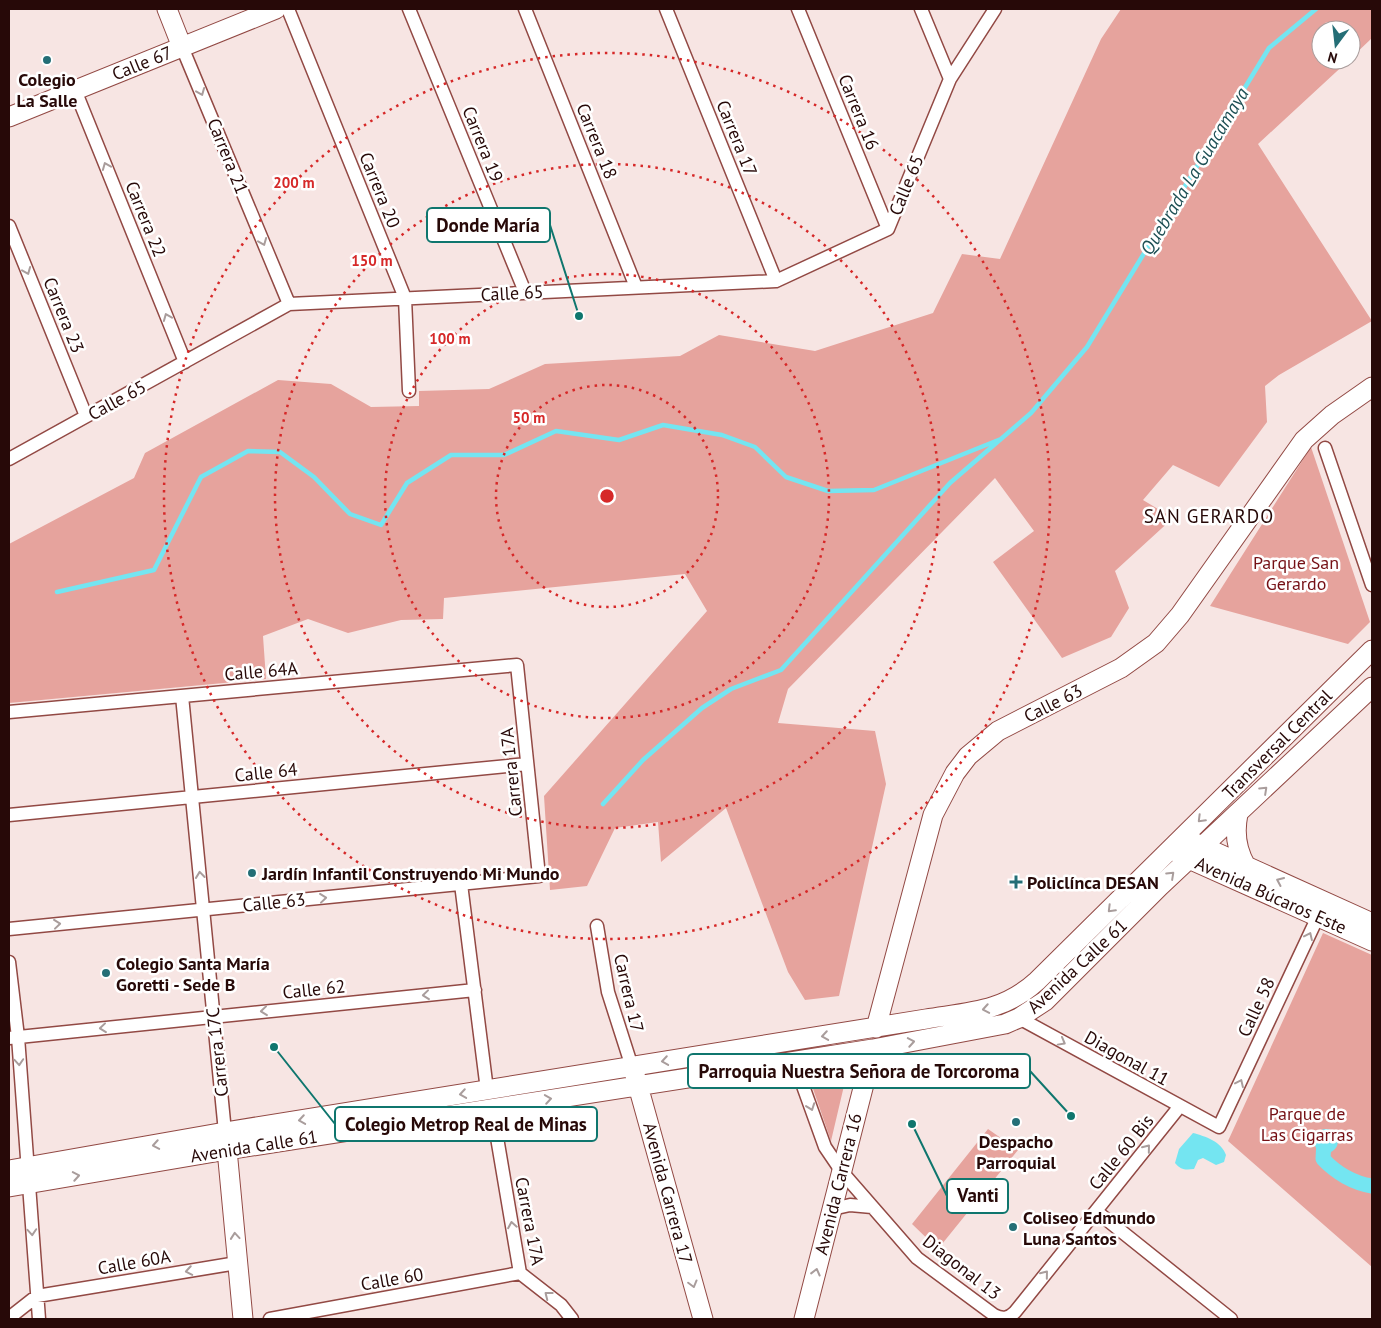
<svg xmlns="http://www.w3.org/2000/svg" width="1381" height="1328" font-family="'PT Sans',sans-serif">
	<rect width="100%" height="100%" fill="#f7e5e3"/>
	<path fill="#e6a39d" d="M1121,9H1372V38L1351,58V30H1321V60H1349L1258,144L1372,321L1279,375L1265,386L1267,422L1219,487L1173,465L1143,500L1173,518L1115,571L1129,608L1111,637L1062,658L993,562L1034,531L995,478L788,689L778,723L875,731L886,784L839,996L805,1000L788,972L726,808L661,862L658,822L615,828L587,886L550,890L544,796L707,611L685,574L444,598L443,619L401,620L348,633L308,619L263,636L266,679L9,703V544L134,478L145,453L278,380L331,384L371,407L419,406V391L489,389L545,364L680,356L719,335L815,351L933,313L962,254L1000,259L1101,39Z
		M1311,447L1370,622L1348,644L1210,606Z
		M1323,933L1372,955V1267L1228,1141Z
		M847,1073L831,1141L810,1080Z
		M988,1129L1018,1150L938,1249L912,1224Z"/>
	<path fill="#74e5f1" d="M1314 1141a12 12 0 1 1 24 0a12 12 0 1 1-24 0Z
		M1193,1133C1205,1136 1222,1142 1226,1155L1224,1162L1216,1165L1203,1158L1198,1160L1194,1169C1185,1170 1181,1170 1175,1163L1179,1149Z"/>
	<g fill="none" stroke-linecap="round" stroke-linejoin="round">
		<path stroke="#74e5f1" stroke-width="4.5" d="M57,592L154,570L201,477L248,451L280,452L314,477L350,514L381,525L407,483L451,455H504L556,431L619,440L663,425L722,435L755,447L786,477L828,491L874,490L1001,439
			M603,804L643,760L702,708L731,689L781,670L950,483L1031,413L1087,347L1269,48L1316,9"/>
		<path stroke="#74e5f1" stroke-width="15" d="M1324,1141L1323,1159C1336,1173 1354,1183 1372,1186"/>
		<g stroke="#924944" stroke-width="15">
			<path id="street" d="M288,9L405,298L409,391
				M409,9L525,292
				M525,9L636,287
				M666,9L776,281
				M798,9L888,229
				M921,9L950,79
				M182,47L289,304
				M75,90L185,362
				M9,226L86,416
				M1325,448L1372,585
				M9,459L289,304L776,281L888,229L950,79L995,9
				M182,696L225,1132
				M9,712L517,665L539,876L9,929
				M9,815L527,764
				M461,884L487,1090
				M597,926L608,992L632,1067
				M9,962L18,1037L39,1319
				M1019,1018L1219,1127L1321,910
				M9,1038L475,990
				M794,1061L825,1147L842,1172L917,1258L994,1315C1002,1319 1008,1319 1015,1312L1180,1106
				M492,1108L520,1273L561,1305L572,1319
				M832,1209L850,1205L872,1207
				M1096,1211L1231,1319
				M9,1318L37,1296L237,1263
				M270,1319L520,1273"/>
		</g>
		<g stroke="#924944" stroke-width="21">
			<path id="secondary" d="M167,9L182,47
				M9,117L276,9
				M1238,814C1234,833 1236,849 1246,866
				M1193,842L1372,923
				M1180,855L1372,941
				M876,1028L933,815L955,773L968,756L998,731L1121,668L1156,643L1180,615L1304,440L1332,415L1372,387
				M635,1075L703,1319
				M226,1139L243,1319
				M9,1170L225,1132L926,1019C969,1012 1003,1012 1037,981L1372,650
				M9,1187L227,1150L873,1049L1005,1024L1019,1018L1045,1001L1160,886L1372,687
				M804,1319L873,1049"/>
		</g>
		<use href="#street" stroke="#fff" stroke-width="12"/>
		<use href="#secondary" stroke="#fff" stroke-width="19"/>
	</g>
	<defs><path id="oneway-chevron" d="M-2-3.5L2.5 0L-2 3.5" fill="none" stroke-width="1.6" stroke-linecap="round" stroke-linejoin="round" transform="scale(1.25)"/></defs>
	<g stroke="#a99d9c">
		<use href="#oneway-chevron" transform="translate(201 92) rotate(68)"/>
		<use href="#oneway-chevron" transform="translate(106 166) rotate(-112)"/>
		<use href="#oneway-chevron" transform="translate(263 242) rotate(68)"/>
		<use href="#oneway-chevron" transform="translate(27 271) rotate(68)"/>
		<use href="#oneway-chevron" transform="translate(167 317) rotate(-112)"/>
		<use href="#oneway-chevron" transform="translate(1264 790) rotate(-43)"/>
		<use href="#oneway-chevron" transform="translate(1201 819) rotate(135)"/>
		<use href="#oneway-chevron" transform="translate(200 875) rotate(-96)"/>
		<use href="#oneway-chevron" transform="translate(1171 875) rotate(-43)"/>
		<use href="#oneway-chevron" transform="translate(1280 881) rotate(-156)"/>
		<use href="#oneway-chevron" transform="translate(323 898) rotate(-6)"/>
		<use href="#oneway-chevron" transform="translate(1111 909) rotate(135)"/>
		<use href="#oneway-chevron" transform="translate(57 924) rotate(-6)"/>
		<use href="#oneway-chevron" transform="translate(1309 936) rotate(-65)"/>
		<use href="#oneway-chevron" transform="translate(426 995) rotate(174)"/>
		<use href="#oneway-chevron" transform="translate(986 1009) rotate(170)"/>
		<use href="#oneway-chevron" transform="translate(264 1011) rotate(174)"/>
		<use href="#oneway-chevron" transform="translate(103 1028) rotate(174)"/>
		<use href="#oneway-chevron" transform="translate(825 1036) rotate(171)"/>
		<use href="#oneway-chevron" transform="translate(911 1042) rotate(-10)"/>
		<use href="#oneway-chevron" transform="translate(1062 1042) rotate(29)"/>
		<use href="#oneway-chevron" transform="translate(665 1061) rotate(171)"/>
		<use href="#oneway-chevron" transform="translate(19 1062) rotate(86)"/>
		<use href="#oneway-chevron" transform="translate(1240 1083) rotate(-65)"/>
		<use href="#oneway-chevron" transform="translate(463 1094) rotate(171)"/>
		<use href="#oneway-chevron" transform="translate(548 1099) rotate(-9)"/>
		<use href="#oneway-chevron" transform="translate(811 1107) rotate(70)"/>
		<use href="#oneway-chevron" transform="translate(302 1120) rotate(171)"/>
		<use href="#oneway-chevron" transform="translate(156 1145) rotate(170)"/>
		<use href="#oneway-chevron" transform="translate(1147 1148) rotate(-51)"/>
		<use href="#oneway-chevron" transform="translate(76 1176) rotate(-10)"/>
		<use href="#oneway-chevron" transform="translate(512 1225) rotate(-100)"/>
		<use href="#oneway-chevron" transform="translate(32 1232) rotate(86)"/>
		<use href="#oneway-chevron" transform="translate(235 1236) rotate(-95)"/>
		<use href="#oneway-chevron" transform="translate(189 1271) rotate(170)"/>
		<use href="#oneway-chevron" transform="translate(816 1272) rotate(-76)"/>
		<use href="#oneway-chevron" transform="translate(1045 1274) rotate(-51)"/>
		<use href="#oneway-chevron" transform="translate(693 1284) rotate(75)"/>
		<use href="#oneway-chevron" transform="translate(548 1295) rotate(-142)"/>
	</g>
	<g fill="none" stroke="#d62828" stroke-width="2.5" stroke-dasharray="2.5 5">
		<circle cx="607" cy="496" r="111"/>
		<circle cx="607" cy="496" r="222"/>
		<circle cx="607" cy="496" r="332"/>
		<circle cx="607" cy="496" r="443"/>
	</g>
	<g fill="#246e76" stroke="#fff" stroke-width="2">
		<circle cx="47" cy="60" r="5"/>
		<circle cx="252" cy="873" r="5"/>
		<path d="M1013.5 874.5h5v5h5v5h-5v5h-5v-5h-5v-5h5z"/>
		<circle cx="106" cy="973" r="5"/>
		<circle cx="1016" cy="1122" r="5"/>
		<circle cx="1013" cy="1227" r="5"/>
	</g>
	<g text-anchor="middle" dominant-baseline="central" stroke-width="5" stroke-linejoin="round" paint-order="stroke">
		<g font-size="18" fill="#270908" stroke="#fff">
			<text transform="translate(142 63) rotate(-22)">Calle 67</text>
			<text transform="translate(859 112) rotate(68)">Carrera 16</text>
			<text transform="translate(737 138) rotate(68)">Carrera 17</text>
			<text transform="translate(597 141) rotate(68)">Carrera 18</text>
			<text transform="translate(483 144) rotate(68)">Carrera 19</text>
			<text transform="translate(228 156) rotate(68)">Carrera 21</text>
			<text transform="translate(906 185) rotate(-68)">Calle 65</text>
			<text transform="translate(380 190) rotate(68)">Carrera 20</text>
			<text transform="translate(146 219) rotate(68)">Carrera 22</text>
			<text transform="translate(512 293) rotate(-3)">Calle 65</text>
			<text transform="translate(64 315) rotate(68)">Carrera 23</text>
			<text transform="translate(117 400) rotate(-29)">Calle 65</text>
			<text transform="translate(261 671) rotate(-5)">Calle 64A</text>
			<text transform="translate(1053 703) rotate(-27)">Calle 63</text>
			<text transform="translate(1277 744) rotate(-45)">Transversal Central</text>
			<text transform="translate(266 772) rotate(-6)">Calle 64</text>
			<text transform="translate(511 772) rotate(-96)">Carrera 17A</text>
			<text transform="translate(1271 895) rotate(24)">Avenida Búcaros Este</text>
			<text transform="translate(274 902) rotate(-6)">Calle 63</text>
			<text transform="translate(1077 966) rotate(-43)">Avenida Calle 61</text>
			<text transform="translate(314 989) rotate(-6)">Calle 62</text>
			<text transform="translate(629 993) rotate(77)">Carrera 17</text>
			<text transform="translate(1256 1007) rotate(-65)">Calle 58</text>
			<text transform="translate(217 1052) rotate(-96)">Carrera 17C</text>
			<text transform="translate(1127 1058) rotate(29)">Diagonal 11</text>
			<text transform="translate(254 1146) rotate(-9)">Avenida Calle 61</text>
			<text transform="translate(1121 1152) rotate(-51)">Calle 60 Bis</text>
			<text transform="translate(838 1184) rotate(-76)">Avenida Carrera 16</text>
			<text transform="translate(668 1193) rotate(75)">Avenida Carrera 17</text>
			<text transform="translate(530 1221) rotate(79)">Carrera 17A</text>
			<text transform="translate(134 1262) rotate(-10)">Calle 60A</text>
			<text transform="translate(962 1267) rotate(38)">Diagonal 13</text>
			<text transform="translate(392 1279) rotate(-10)">Calle 60</text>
		</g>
		<g font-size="18" font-weight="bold" fill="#270908" stroke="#fff" text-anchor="start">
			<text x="47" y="79" text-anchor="middle">Colegio<tspan x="47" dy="21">La Salle</tspan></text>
			<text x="262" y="873">Jardín Infantil Construyendo Mi Mundo</text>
			<text x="1027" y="882">Policlínca DESAN</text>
			<text x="116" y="963">Colegio Santa María<tspan x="116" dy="21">Goretti - Sede B</tspan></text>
			<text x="1016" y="1141" text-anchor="middle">Despacho<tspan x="1016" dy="21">Parroquial</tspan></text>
			<text x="1023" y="1217">Coliseo Edmundo<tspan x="1023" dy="21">Luna Santos</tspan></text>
		</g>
		<g font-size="18" fill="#751015" stroke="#fff">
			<text x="1296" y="562">Parque San<tspan x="1296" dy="21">Gerardo</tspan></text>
			<text x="1307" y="1113">Parque de<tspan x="1307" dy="21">Las Cigarras</tspan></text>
		</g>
		<g font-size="19" font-style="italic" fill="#1d4f54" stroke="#fff">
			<text transform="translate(1194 171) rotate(-59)">Quebrada La Guacamaya</text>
		</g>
		<g font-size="19" letter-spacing="1" fill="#270908" stroke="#fff">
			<text x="1209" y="516">SAN GERARDO</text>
		</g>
	</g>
	<circle cx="607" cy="496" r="8" fill="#d62828" stroke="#fff" stroke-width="2.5"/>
	<g font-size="15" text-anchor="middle" font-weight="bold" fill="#d62828" stroke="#fff" stroke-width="5" stroke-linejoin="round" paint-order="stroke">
		<text x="294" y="188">200 m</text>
		<text x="372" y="266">150 m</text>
		<text x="450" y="344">100 m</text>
		<text x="529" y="423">50 m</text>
	</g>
	<path fill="none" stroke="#0f766e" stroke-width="2" d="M579 316L550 225M1071 1116L1030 1071M274 1047L335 1124M912 1124L947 1196"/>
	<g fill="#0f766e" stroke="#fff" stroke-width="2">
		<circle cx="579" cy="316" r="5"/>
		<circle cx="1071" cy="1116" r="5"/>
		<circle cx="274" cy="1047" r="5"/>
		<circle cx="912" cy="1124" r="5"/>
	</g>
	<g fill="#fff" stroke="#0f766e" stroke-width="2">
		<rect x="427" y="208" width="123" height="34" rx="5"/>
		<rect x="688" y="1054" width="342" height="34" rx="5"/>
		<rect x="335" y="1107" width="262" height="34" rx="5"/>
		<rect x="947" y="1179" width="61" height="34" rx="5"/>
	</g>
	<g font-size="19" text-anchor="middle" font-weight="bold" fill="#270908">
		<text x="488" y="232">Donde María</text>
		<text x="859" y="1078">Parroquia Nuestra Señora de Torcoroma</text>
		<text x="466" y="1131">Colegio Metrop Real de Minas</text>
		<text x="978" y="1202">Vanti</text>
	</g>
	<rect width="1381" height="1328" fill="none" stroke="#270908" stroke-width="20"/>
	<g transform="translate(1336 45) rotate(195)"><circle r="24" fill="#ffffff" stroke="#a99d9c"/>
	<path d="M0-4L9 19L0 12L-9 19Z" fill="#246e76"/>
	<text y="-8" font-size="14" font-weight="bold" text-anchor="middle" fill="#270908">N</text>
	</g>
</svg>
